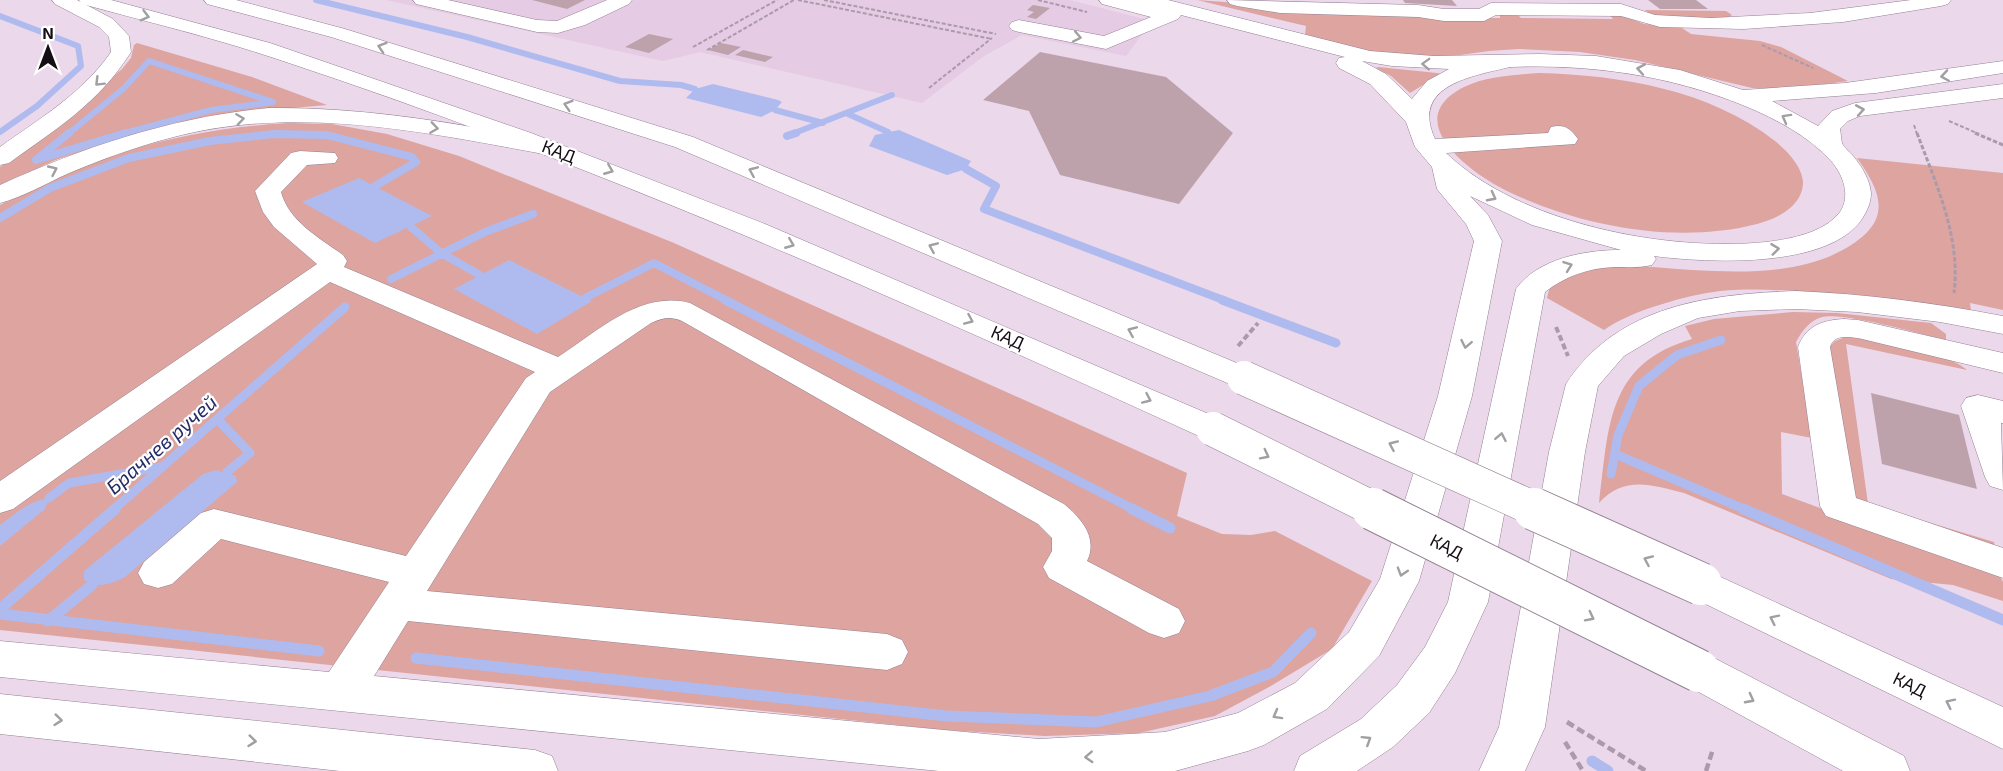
<svg xmlns="http://www.w3.org/2000/svg" width="2003" height="771" font-family="'Exo 2',sans-serif">
	<rect width="100%" height="100%" fill="#ecd8eb"/>
	<path fill="#e5cbe3" d="M386,0H1070L1152,21L1126,56L1022,35L984,56L922,103L700,52L663,61Z"/>
	<path fill="#dda4a0" d="M1197,0L1439,18H1500V14L1516,13L1521,18L1613,19L1608,13L1624,16L1644,24L1679,26L1691,34L1760,41L1781,47L1848,81L1790,89L1752,88L1635,60L1580,52L1519,49L1489,51L1438,58L1382,54L1305,35L1306,26Z
		M1645,10L1726,11L1732,15L1727,18H1659L1651,15Z
		M137,43L252,77L327,105L244,112L158,127L58,159L0,185V167L122,69L131,58L134,45Z
		M1378,67L1437,73L1441,74L1410,93L1391,76L1376,68Z
		M1539,73C1621,75 1710,90 1775,141C1787,151 1802,166 1803,182C1803,206 1777,219 1757,224C1676,245 1578,226 1505,190C1469,172 1399,120 1464,87C1487,76 1514,75 1539,73Z
		M290,123L332,124L387,134L459,156L674,243L1187,473L1177,516L1222,534L1251,535L1275,531L1372,581L1332,649L1269,687L1215,716L1139,733L1045,736L944,730L0,630V205C90,154 188,128 290,123Z
		M1857,158L2003,173V310L1970,303L1971,311C1932,303 1893,300 1853,296C1810,292 1764,287 1720,291C1687,295 1630,311 1604,330L1547,298L1550,286C1562,280 1575,271 1587,268C1622,262 1657,268 1692,270C1747,273 1816,275 1862,237C1892,212 1876,185 1857,158Z
		M1793,312L1837,313L1931,323L1946,334V340C1919,334 1846,312 1822,317C1809,321 1802,331 1796,342L1812,438L1781,432L1782,494L1999,574L2003,582V601L1953,585L1891,579L1684,493C1652,485 1624,475 1599,503C1609,427 1606,364 1692,339L1685,326L1714,319Z
		M1845,337C1873,339 1948,352 1967,370L1846,344L1868,504L1994,542L1996,552L1868,509L1849,492L1829,347L1835,341Z"/>
	<path fill="#afbbee" d="M713,84L778,100L782,102L775,110L761,117L686,98L695,89Z
		M899,130L971,161L966,169L947,175L869,146L875,135Z
		M359,178L432,216L375,243L302,202Z
		M509,260L585,298L592,301L537,334L454,289Z
		M216,470L236,476L237,482L124,578C109,584 100,589 84,580V571L203,474Z
		M49,498L45,509L0,546V525C16,513 29,501 49,498Z"/>
	<g fill="none" stroke-linecap="round" stroke-linejoin="round">
		<path stroke="#afbbee" stroke-width="6" d="M316,0L467,37L620,81L681,85L695,89
			M0,16L78,46L81,66L37,106L0,132
			M775,110L823,123
			M848,114L888,132
			M68,134L123,89L149,61L273,102L211,110L121,134
			M272,134H284
			M792,134L892,95"/>
		<path stroke="#afbbee" stroke-width="8" d="M69,133L36,160L126,133
			M787,136L796,133
			M966,169L996,186L984,209L1226,301
			M0,218L50,188L129,158L210,141L274,134L327,135L412,157L416,162L375,186
			M410,226L441,253L480,275
			M391,279L485,232L533,214
			M585,298L654,263L728,301"/>
		<path stroke="#afbbee" stroke-width="9" d="M725,300L1135,510
			M1222,300L1336,343
			M218,420L250,453L227,472
			M1615,454L1746,510
			M1611,474L1618,435L1639,386L1677,355L1721,340
			M49,498L69,483L161,467
			M113,510L345,307"/>
		<path stroke="#afbbee" stroke-width="11" d="M1132,509L1170,528
			M1743,509L2003,620
			M0,609L115,509
			M0,614L319,651
			M48,621L92,585
			M416,658L947,716L1096,722L1210,696L1273,672L1311,633
			M1592,761L1608,771"/>
	</g>
	<path fill="#bda2ab" d="M532,0H585L567,9Z
		M1403,0H1452L1457,6L1405,3Z
		M1648,0H1696L1708,9H1660Z
		M1033,5L1050,8L1036,19L1027,17L1034,12L1027,10Z
		M649,34L673,39L649,53L625,47Z
		M721,43L741,47L728,55L708,50Z
		M743,50L773,57L765,62L735,55Z
		M1040,52L1166,77L1233,133L1179,204L1060,175L1029,111L983,100Z
		M1871,393L1959,415L1977,489L1882,464Z"/>
	<g fill="none" stroke-linecap="round" stroke-linejoin="round">
		<g stroke="#938091" stroke-width="1">
			<path id="minor" d="M52,0H77L113,19L129,36L131,52C99,103 56,129 9,163L0,165V147C40,118 82,94 111,52L109,37L99,27L55,4Z
				M413,0H448L537,20L557,21L607,0H632L629,4L585,25L558,33L537,32L416,4Z
				M1099,0H1168L1370,51L1434,56L1539,54L1596,56L1680,70L1743,90L1845,83L2003,61V73L1876,93L1772,101L1818,126L1832,111L1855,103L2003,84V98L1860,116L1848,121L1840,129C1841,134 1841,139 1842,143C1844,148 1850,152 1854,157C1862,167 1870,180 1871,193C1871,203 1867,211 1862,219C1828,269 1708,263 1654,256L1656,259L1652,265C1640,268 1627,267 1615,267C1588,268 1566,276 1545,292L1488,602L1455,673L1429,713L1393,747L1357,771H1294L1300,756L1361,719L1397,685L1425,647L1448,602L1516,289C1538,258 1586,250 1621,250L1532,225L1470,196L1488,215L1502,241L1472,396L1419,581L1379,656L1327,709L1264,745L1248,751L1175,771H939L0,677V641L329,672L389,582L221,539L172,584L158,588L144,584L138,573L144,562L201,513L214,509L406,556L526,378L535,372L330,282L13,509L0,513V481L317,264L274,227L263,212L255,191L291,153L300,151L335,153L338,158L335,163L307,165L281,192C289,222 320,238 343,255L347,261L344,267L558,357C597,332 640,290 690,303L1064,504C1082,519 1098,538 1087,561L1179,609L1185,621L1179,633L1164,638L1149,633L1049,578L1043,567L1052,551V538L1038,524L682,321C670,316 663,318 651,323L550,392L427,591L887,634L902,640L908,652L902,664L887,670L408,621L374,676L1039,739L1165,732L1238,713L1295,683L1349,632L1380,579L1438,396L1474,241L1466,224L1437,189L1432,167L1415,147L1406,122L1370,84L1339,68L1336,63L1339,58L1345,57L1181,15L1178,19L1106,49L1019,32L1012,30L1009,26L1012,22L1019,20L1104,36L1151,17L1102,4ZM1362,61L1392,66L1449,69L1427,81L1412,99L1386,74ZM1510,67C1591,64 1669,75 1745,106C1776,119 1809,136 1832,162C1843,175 1851,196 1840,212C1824,233 1790,239 1766,242C1667,252 1520,224 1446,153L1575,144L1578,139C1570,128 1564,124 1551,127L1548,133L1435,139C1410,85 1473,76 1510,67Z
				M1227,0L1418,5L1444,9H1479L1491,3L1621,4L1655,15L1711,18L1810,13L1911,0H1951L1948,4L1941,6L1843,22L1744,29L1660,27L1621,16L1496,15L1484,21H1444L1418,17L1280,13L1237,6L1230,4Z
				M269,108C364,107 456,123 549,141L558,143L561,148L558,153L549,155C424,132 295,104 170,138C135,147 100,160 67,174C45,184 23,197 0,203V185C86,146 174,117 269,108Z
				M1796,291C1866,294 1934,303 2003,316V334L1940,322L1857,312L1796,309L1740,311L1698,318L1661,334L1624,356L1598,386L1585,452L1545,727L1525,771H1479L1499,727L1549,452L1566,384C1617,305 1710,294 1796,291Z
				M1844,319L1858,320L2003,353V373L1858,338C1847,337 1834,334 1830,347L1856,498L2003,548V578L1826,516L1820,506L1798,347C1806,326 1822,320 1844,319Z
				M1978,395L2003,401V423H2001L2003,490L1990,486L1985,477L1961,406L1966,398Z
				M0,694L535,750L552,756L558,771H340L0,734Z"/>
		</g>
		<g stroke="#938091" stroke-width="1">
			<path id="highway" d="M79,0H111L270,43L531,133L765,224L1225,421L1230,429L1225,437L1213,441L1201,437C899,299 595,164 280,60C215,38 148,22 82,4Z
				M204,0H236L345,29L693,137L1256,371L1260,378L1256,385L1244,388L1232,385L675,147L331,37L207,4Z
				M1701,568L2003,707V749L1687,595L1681,584L1687,573Z
				M1699,653L1714,658L1904,756L1910,771H1843L1684,684L1677,671L1684,658Z"/>
		</g>
		<path stroke="#ab9baa" stroke-width="2" stroke-dasharray="4 2" stroke-linecap="butt" d="M798,0L992,39
			M824,0L996,34
			M1038,0L1087,12
			M1762,45L1813,68
			M693,47L777,0
			M707,50L794,0
			M929,88L992,38
			M1949,121L1979,134
			M1914,125L1917,134"/>
		<path stroke="#ab9baa" stroke-width="3" stroke-dasharray="4.5 2" stroke-linecap="butt" d="M1917,133C1936,184 1961,237 1954,293
			M1975,133L2003,145"/>
		<path stroke="#ab9baa" stroke-width="4" stroke-dasharray="6 3" stroke-linecap="butt" d="M1556,327L1568,356
			M1238,346L1258,323"/>
		<path stroke="#ab9baa" stroke-width="4.5" stroke-dasharray="8 4" stroke-linecap="butt" d="M1567,722L1646,771
			M1565,742L1583,771
			M1706,771L1713,749"/>
		<use href="#minor" fill="#fff" fill-rule="evenodd"/>
		<use href="#highway" fill="#fff" fill-rule="evenodd"/>
		<g stroke="#938091" stroke-width="35" stroke-linecap="butt">
			<path id="highway-bridge-far1" d="M1244,378L1537,510
				M1213,429L1376,510"/>
		</g>
		<g stroke="#938091" stroke-width="44" stroke-linecap="butt">
			<path id="highway-bridge" d="M1373,509L1699,671
				M1534,509L1701,584"/>
		</g>
		<use href="#highway-bridge-far1" stroke="#fff" stroke-width="34"/>
		<use href="#highway-bridge" stroke="#fff" stroke-width="42"/>
	</g>
	<defs><path id="oneway-chevron" d="M-2-3.5L2.5 0L-2 3.5" fill="none" stroke-width="1.6" stroke-linecap="round" stroke-linejoin="round" transform="scale(1.5)"/></defs>
	<g stroke="#a19fa1">
		<use href="#oneway-chevron" transform="translate(145 16) rotate(15)"/>
		<use href="#oneway-chevron" transform="translate(1077 37) rotate(11)"/>
		<use href="#oneway-chevron" transform="translate(382 47) rotate(-162)"/>
		<use href="#oneway-chevron" transform="translate(1426 64) rotate(-178)"/>
		<use href="#oneway-chevron" transform="translate(1641 69) rotate(-170)"/>
		<use href="#oneway-chevron" transform="translate(1945 76) rotate(171)"/>
		<use href="#oneway-chevron" transform="translate(99 82) rotate(135)"/>
		<use href="#oneway-chevron" transform="translate(568 105) rotate(-163)"/>
		<use href="#oneway-chevron" transform="translate(1860 110) rotate(-10)"/>
		<use href="#oneway-chevron" transform="translate(1786 118) rotate(-151)"/>
		<use href="#oneway-chevron" transform="translate(240 119) rotate(-8)"/>
		<use href="#oneway-chevron" transform="translate(434 128) rotate(8)"/>
		<use href="#oneway-chevron" transform="translate(53 170) rotate(-25)"/>
		<use href="#oneway-chevron" transform="translate(609 170) rotate(22)"/>
		<use href="#oneway-chevron" transform="translate(753 171) rotate(-157)"/>
		<use href="#oneway-chevron" transform="translate(1492 197) rotate(28)"/>
		<use href="#oneway-chevron" transform="translate(790 244) rotate(22)"/>
		<use href="#oneway-chevron" transform="translate(933 247) rotate(-157)"/>
		<use href="#oneway-chevron" transform="translate(1775 249) rotate(-7)"/>
		<use href="#oneway-chevron" transform="translate(1568 266) rotate(-20)"/>
		<use href="#oneway-chevron" transform="translate(969 320) rotate(24)"/>
		<use href="#oneway-chevron" transform="translate(1132 331) rotate(-157)"/>
		<use href="#oneway-chevron" transform="translate(1466 344) rotate(101)"/>
		<use href="#oneway-chevron" transform="translate(1147 399) rotate(24)"/>
		<use href="#oneway-chevron" transform="translate(1501 437) rotate(-79)"/>
		<use href="#oneway-chevron" transform="translate(1393 445) rotate(-156)"/>
		<use href="#oneway-chevron" transform="translate(1265 455) rotate(27)"/>
		<use href="#oneway-chevron" transform="translate(1648 560) rotate(-156)"/>
		<use href="#oneway-chevron" transform="translate(1402 572) rotate(107)"/>
		<use href="#oneway-chevron" transform="translate(1590 617) rotate(27)"/>
		<use href="#oneway-chevron" transform="translate(1774 619) rotate(-154)"/>
		<use href="#oneway-chevron" transform="translate(1750 699) rotate(28)"/>
		<use href="#oneway-chevron" transform="translate(1950 703) rotate(-154)"/>
		<use href="#oneway-chevron" transform="translate(1277 715) rotate(151)"/>
		<use href="#oneway-chevron" transform="translate(58 720) rotate(6)"/>
		<use href="#oneway-chevron" transform="translate(1367 740) rotate(-32)"/>
		<use href="#oneway-chevron" transform="translate(252 741) rotate(6)"/>
		<use href="#oneway-chevron" transform="translate(1089 757) rotate(177)"/>
	</g>
	<g text-anchor="middle" dominant-baseline="central" stroke-width="4.5" stroke-linejoin="round" paint-order="stroke">
		<g font-size="18" fill="#150e14" stroke="#fff">
			<text transform="translate(559 151) rotate(21)">КАД</text>
			<text transform="translate(1008 337) rotate(24)">КАД</text>
			<text transform="translate(1447 546) rotate(27)">КАД</text>
			<text transform="translate(1910 684) rotate(26)">КАД</text>
		</g>
		<g font-size="20" font-style="italic" fill="#242b67" stroke="#fff">
			<text transform="translate(161 444) rotate(-41)">Брачнев ручей</text>
		</g>
	</g>
	<g transform="translate(48 48)" stroke="#ffffff" stroke-width="4.5" paint-order="stroke">
	<path d="M0-4.5L10 22L0 15L-10 22Z" fill="#150e14"/>
	<text y="-9" font-size="16" font-weight="bold" text-anchor="middle" fill="#150e14">N</text>
	</g>
</svg>
